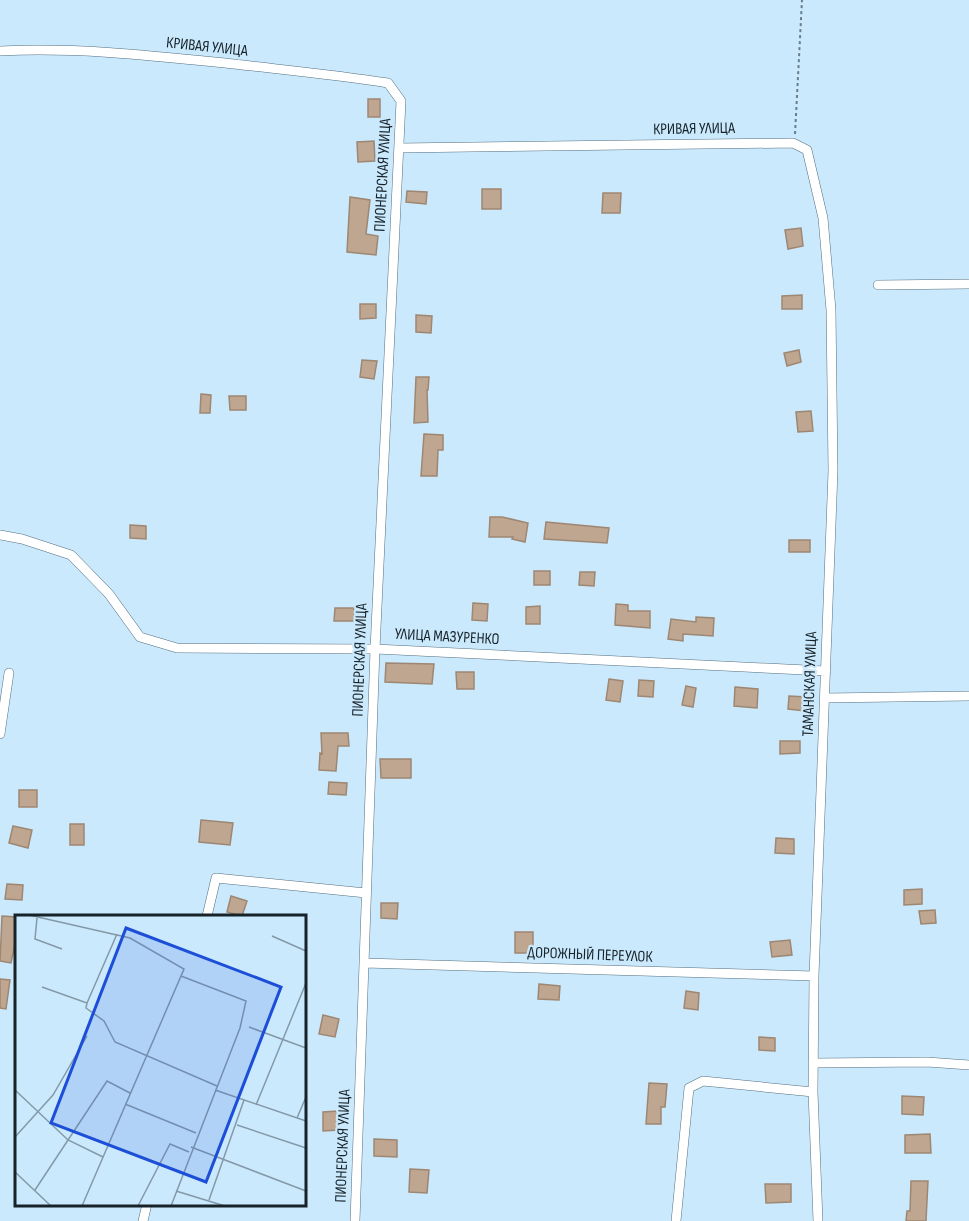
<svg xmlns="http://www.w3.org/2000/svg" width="969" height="1221" font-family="'Sofia Sans Condensed',sans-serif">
	<rect width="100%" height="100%" fill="#cbe9fc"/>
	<path fill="#bea691" stroke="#9e8772" stroke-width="1.5" d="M368,99H380V117H368Z
		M374,141L375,161L358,162L357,142Z
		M482,189H501V209H482Z
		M407,191L427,192L426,204L406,202Z
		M603,193H621L620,213H602Z
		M350,197L370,200L366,234L378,236L376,255L347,252Z
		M801,228L803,246L788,249L785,230Z
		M802,295V309H782V296Z
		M360,304H376V318L360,319Z
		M416,315L432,316L431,333L416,332Z
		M799,350L801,362L787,366L784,353Z
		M362,360L377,361L374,379L360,377Z
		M416,377H429L428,390H427L428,422L414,423Z
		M201,394L211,395L210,413H200Z
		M229,396H246V410H230Z
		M811,411L813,431L798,432L796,412Z
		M424,434L443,435V450H438L437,476H421Z
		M490,517H502L528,523L525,542L512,539L513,537H489Z
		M546,522L609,528L607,543L544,539Z
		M130,525L146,526V539L130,538Z
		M789,540H810V552H789Z
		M534,571H550V585H534Z
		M580,572H595L594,586L579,585Z
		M473,603L488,604L487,621L472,620Z
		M616,604L628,605V611H650V628L615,625Z
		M540,606V624H526V607Z
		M335,608H354V621H334Z
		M696,617L714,618L713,636L683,634V641L668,639L671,619L696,622Z
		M386,663L434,664L432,684L385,682Z
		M456,672H474V689H457Z
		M609,679L623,681L620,702L606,700Z
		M639,680L654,681L653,697L638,696Z
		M686,686L696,688L693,707L682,705Z
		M735,687L758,689L757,708L734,706Z
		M789,696L806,697L805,711L788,709Z
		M321,733H348L349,746H338L336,771L319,770L320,753L322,754Z
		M780,741H800V753L780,754Z
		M380,759H411V778H381Z
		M329,782L347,783L346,795L328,794Z
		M19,790H37V807H19Z
		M201,820L233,823L230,845L199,842Z
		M70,824H84V845H70Z
		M13,826L32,830L28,848L9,843Z
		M776,838L794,839V854L775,853Z
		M7,884L23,885L22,900L5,899Z
		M922,889V904L904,905V890Z
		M231,896L247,901L242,916L227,912Z
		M381,903H398L397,919L381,918Z
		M935,910L936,923L921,924L919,911Z
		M2,916L16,917V939L11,963L0,961Z
		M515,932H533V953H515Z
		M790,940L792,955L772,957L770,942Z
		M0,979L10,980L6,1009L0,1008Z
		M539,984L560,986L559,1000L538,999Z
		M686,991L699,993L698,1010L684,1008Z
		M323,1015L339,1019L335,1037L319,1034Z
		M759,1037L775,1038V1051L759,1050Z
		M649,1083L667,1084L665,1107H661V1124H646Z
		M902,1096L924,1097L923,1115L902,1114Z
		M338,1111L339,1130L323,1131V1112Z
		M930,1134L931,1153H905V1135Z
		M374,1139L397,1140V1157L374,1156Z
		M410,1169L429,1170L427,1193L409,1192Z
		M911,1181H928L926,1221H906L907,1211H910Z
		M765,1184H791V1202L766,1203Z"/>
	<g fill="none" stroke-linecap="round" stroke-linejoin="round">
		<g stroke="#546f80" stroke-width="10">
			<path id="street" d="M0,51C78,47 156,56 234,64C285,70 337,75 388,83L401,101L375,649L355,1221
				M399,148L793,143L807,150L823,218L831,310L833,471L814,976L813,1092L818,1221
				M878,285L969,284
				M0,535L22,539L71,555L109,594L140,637L177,648L375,649L826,671
				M825,698L969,696
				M0,734L9,673
				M207,916L216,878L366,893
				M365,963L814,976
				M813,1063L927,1062L969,1065
				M143,1221L147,1204
				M676,1221L689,1088L703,1081L813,1092"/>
		</g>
		<path stroke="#697d89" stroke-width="2" stroke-dasharray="3 3" stroke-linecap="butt" d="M795,134L802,0"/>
		<use href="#street" stroke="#fff" stroke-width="9"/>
	</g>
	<g text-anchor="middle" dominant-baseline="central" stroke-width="4.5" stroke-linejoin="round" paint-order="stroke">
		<g font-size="16" fill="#172229" stroke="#cbe9fc">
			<text transform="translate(207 47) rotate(6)">КРИВАЯ УЛИЦА</text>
			<text transform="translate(694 129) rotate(-1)">КРИВАЯ УЛИЦА</text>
			<text transform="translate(383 175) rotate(-87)">ПИОНЕРСКАЯ УЛИЦА</text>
			<text transform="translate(447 637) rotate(3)">УЛИЦА МАЗУРЕНКО</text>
			<text transform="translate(360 660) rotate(-88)">ПИОНЕРСКАЯ УЛИЦА</text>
			<text transform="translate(810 684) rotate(-88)">ТАМАНСКАЯ УЛИЦА</text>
			<text transform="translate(590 955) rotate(2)">ДОРОЖНЫЙ ПЕРЕУЛОК</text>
			<text transform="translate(343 1146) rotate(-88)">ПИОНЕРСКАЯ УЛИЦА</text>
		</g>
	</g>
	<g transform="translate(15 915)">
		<rect width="291" height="291" fill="#cbe9fc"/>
		<path fill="none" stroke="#8399a8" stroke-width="1.5" d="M14,0L115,23L169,54L67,291M22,3L20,24L47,34M257,21L291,36M27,72L72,88L71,93L89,106L100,127L202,171M72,88L102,19M234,112L291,133M0,175L53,225L88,242M200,175L291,206M110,189L181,218M241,190L291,68M282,203L291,182M222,210L291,233M0,222L38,180L72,121M176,232L291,276M0,257L36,291M20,275L92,166L115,178M161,276L210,291M194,285L229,185M123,291L155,229L174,237M156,291L225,113L231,86L166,61"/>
		<path fill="#1d4ed8" fill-opacity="0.15" stroke="#1d4ed8" stroke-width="3" d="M111,13L266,72L191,267L36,208Z"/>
		<rect width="291" height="291" fill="none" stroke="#172229" stroke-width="3"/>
	</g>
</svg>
